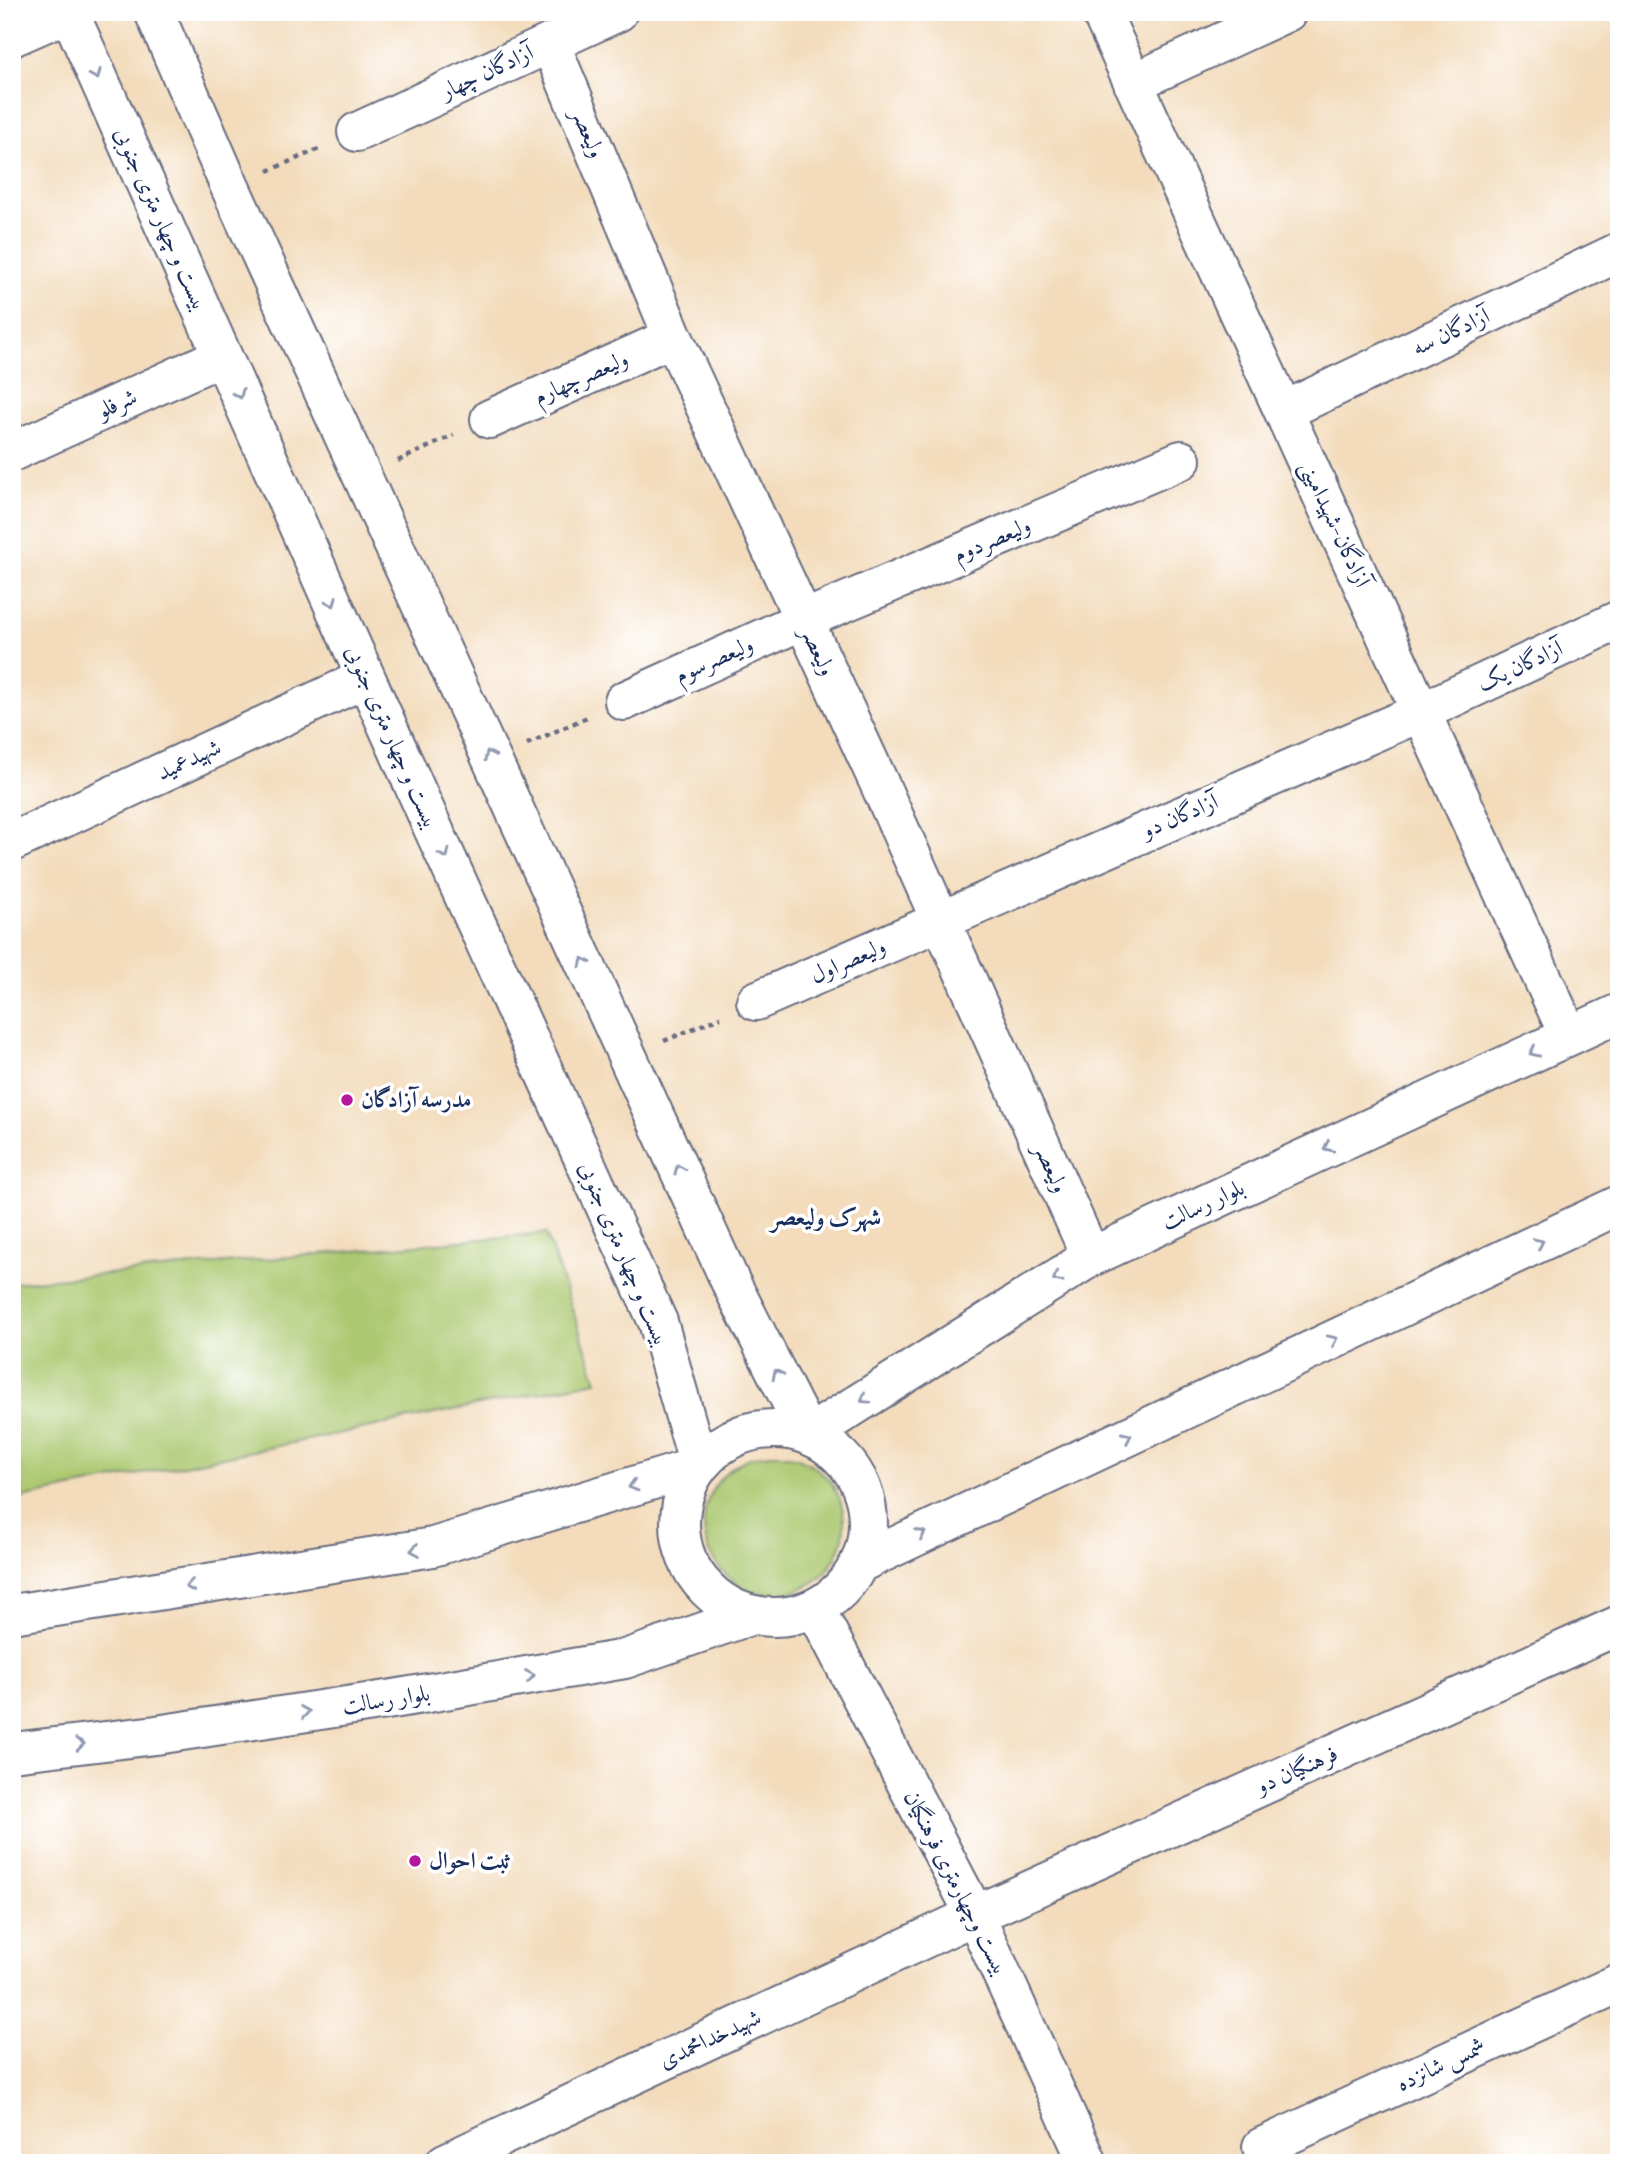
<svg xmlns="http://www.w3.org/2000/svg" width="1631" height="2175" font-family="'Libre Bodoni',Amiri,serif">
	<rect width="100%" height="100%" fill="#fff"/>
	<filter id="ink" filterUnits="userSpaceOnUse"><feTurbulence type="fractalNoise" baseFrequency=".0143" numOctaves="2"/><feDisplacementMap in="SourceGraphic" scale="14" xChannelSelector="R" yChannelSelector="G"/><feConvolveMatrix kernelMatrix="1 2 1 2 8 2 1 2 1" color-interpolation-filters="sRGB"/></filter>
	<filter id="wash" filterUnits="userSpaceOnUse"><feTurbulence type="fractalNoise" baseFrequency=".00686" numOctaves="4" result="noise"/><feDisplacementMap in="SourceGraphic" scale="28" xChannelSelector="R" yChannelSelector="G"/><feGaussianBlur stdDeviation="1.57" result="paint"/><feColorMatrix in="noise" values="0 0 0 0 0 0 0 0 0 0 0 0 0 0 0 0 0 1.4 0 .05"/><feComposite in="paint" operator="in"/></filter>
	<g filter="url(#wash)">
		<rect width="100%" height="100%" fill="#f3dbbb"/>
		<path fill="#acc86f" stroke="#647c66" stroke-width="2" d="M546,1233L597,1381L12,1500V1283Z
			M704 1524a70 70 0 1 1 140 0a70 70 0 1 1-140 0Z"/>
	</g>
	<g filter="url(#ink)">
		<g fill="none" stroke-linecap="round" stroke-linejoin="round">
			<g stroke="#676b7f" stroke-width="42">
				<path id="minor" d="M154,12L230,187L730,1281L808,1435L1091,1257L1619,1013
					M1101,12L1569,1036
					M12,37L69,12
					M550,43L673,337L880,785L1091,1257
					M1133,83L1287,12
					M357,132L618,12
					M1284,411L1619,252
					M490,419L673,337
					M12,452L222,356
					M624,701L803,620L1181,460
					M12,842L366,678
					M756,1001L1421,712L1619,620
					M680 1523a94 94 0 1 1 188 0a94 94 0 1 1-188 0Z
					M860,1563L1619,1205
					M815,1608L975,1915L1088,2163
					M12,1614L433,1547L699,1466L658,1322L432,826L69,12
					M12,1752L156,1735L393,1699L625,1659L752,1615
					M1262,2147L1619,1983
					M445,2163L975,1915L1619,1625"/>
			</g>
			<path stroke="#676b7f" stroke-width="4.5" stroke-dasharray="5 5" stroke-linecap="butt" d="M268,171L321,148
				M398,461L454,435
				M527,744L590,716
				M664,1041L721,1017"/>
			<use href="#minor" stroke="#fff" stroke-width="38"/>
		</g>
		<defs><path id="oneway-chevron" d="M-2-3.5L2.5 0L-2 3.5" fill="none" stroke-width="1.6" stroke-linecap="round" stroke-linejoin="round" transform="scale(1.75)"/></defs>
		<g stroke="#8d97ae">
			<use href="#oneway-chevron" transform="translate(96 75) rotate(66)"/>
			<use href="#oneway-chevron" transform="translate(239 394) rotate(66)"/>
			<use href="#oneway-chevron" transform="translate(332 602) rotate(66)"/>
			<use href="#oneway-chevron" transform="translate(489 755) rotate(-115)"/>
			<use href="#oneway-chevron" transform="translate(445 854) rotate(65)"/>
			<use href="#oneway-chevron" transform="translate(584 962) rotate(-115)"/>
			<use href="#oneway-chevron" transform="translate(1534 1052) rotate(155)"/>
			<use href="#oneway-chevron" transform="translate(1328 1147) rotate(155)"/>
			<use href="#oneway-chevron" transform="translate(679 1169) rotate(-114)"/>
			<use href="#oneway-chevron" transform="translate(1539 1243) rotate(-25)"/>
			<use href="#oneway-chevron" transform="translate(1057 1278) rotate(148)"/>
			<use href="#oneway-chevron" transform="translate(1333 1340) rotate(-25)"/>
			<use href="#oneway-chevron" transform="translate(777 1374) rotate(-117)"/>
			<use href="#oneway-chevron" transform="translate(865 1399) rotate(148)"/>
			<use href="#oneway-chevron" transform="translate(1127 1437) rotate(-25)"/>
			<use href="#oneway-chevron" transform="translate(633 1486) rotate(163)"/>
			<use href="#oneway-chevron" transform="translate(921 1534) rotate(-25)"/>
			<use href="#oneway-chevron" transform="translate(415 1550) rotate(171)"/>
			<use href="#oneway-chevron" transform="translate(190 1586) rotate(171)"/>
			<use href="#oneway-chevron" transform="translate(530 1676) rotate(-10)"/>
			<use href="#oneway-chevron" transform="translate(305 1712) rotate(-9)"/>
			<use href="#oneway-chevron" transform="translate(80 1744) rotate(-7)"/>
		</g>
	</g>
	<g fill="#b5179e" stroke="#fff" stroke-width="2.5">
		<circle cx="347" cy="1100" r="7"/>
		<circle cx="415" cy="1861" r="7"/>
	</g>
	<g text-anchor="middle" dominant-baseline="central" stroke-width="7" stroke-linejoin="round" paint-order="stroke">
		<g font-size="23" fill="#1b2f5e" stroke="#fff">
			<text transform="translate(487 72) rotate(-25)">آزادگان چهار</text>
			<text transform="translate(588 133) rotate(67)">ولیعصر</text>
			<text transform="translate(161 219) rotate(66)">بیست و چهار متری جنوبی</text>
			<text transform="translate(1451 332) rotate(-25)">آزادگان سه</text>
			<text transform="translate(581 378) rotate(-24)">ولیعصرچهارم</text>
			<text transform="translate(117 404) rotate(-25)">شرفلو</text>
			<text transform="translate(1335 524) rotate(65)">آزادگان-شهیدامینی</text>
			<text transform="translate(992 540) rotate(-23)">ولیعصردوم</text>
			<text transform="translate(818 651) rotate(65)">ولیعصر</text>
			<text transform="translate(714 660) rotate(-24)">ولیعصرسوم</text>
			<text transform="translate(1520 666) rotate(-25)">آزادگان یک</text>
			<text transform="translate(392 737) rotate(66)">بیست و چهار متری جنوبی</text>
			<text transform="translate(189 760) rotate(-25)">شهیدعمید</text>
			<text transform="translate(1180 816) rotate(-23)">آزادگان دو</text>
			<text transform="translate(848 961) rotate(-24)">ولیعصراول</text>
			<text transform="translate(1051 1168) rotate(66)">ولیعصر</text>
			<text transform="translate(1203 1205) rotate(-25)">بلوار رسالت</text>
			<text transform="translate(624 1254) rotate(67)">بیست و چهار متری جنوبی</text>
			<text transform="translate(386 1700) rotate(-9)">بلوار رسالت</text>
			<text transform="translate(1297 1770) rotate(-24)">فرهنگیان دو</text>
			<text transform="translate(956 1883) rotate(63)">بیست وچهارمتری فرهنگیان</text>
			<text transform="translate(710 2039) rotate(-25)">شهیدخدامحمدی</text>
			<text transform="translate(1441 2065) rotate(-25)">شمس شانزده</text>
		</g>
		<g font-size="23" font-weight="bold" fill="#1b2f5e" stroke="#fff" text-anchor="start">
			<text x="361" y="1100">مدرسه آزادگان</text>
			<text x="429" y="1861">ثبت احوال</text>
		</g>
		<g font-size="24" font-weight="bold" fill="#1b2f5e" stroke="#fff">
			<text x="826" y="1218">شهرک ولیعصر</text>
		</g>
	</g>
	<rect width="1631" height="2175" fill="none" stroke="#fff" stroke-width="42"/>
</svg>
